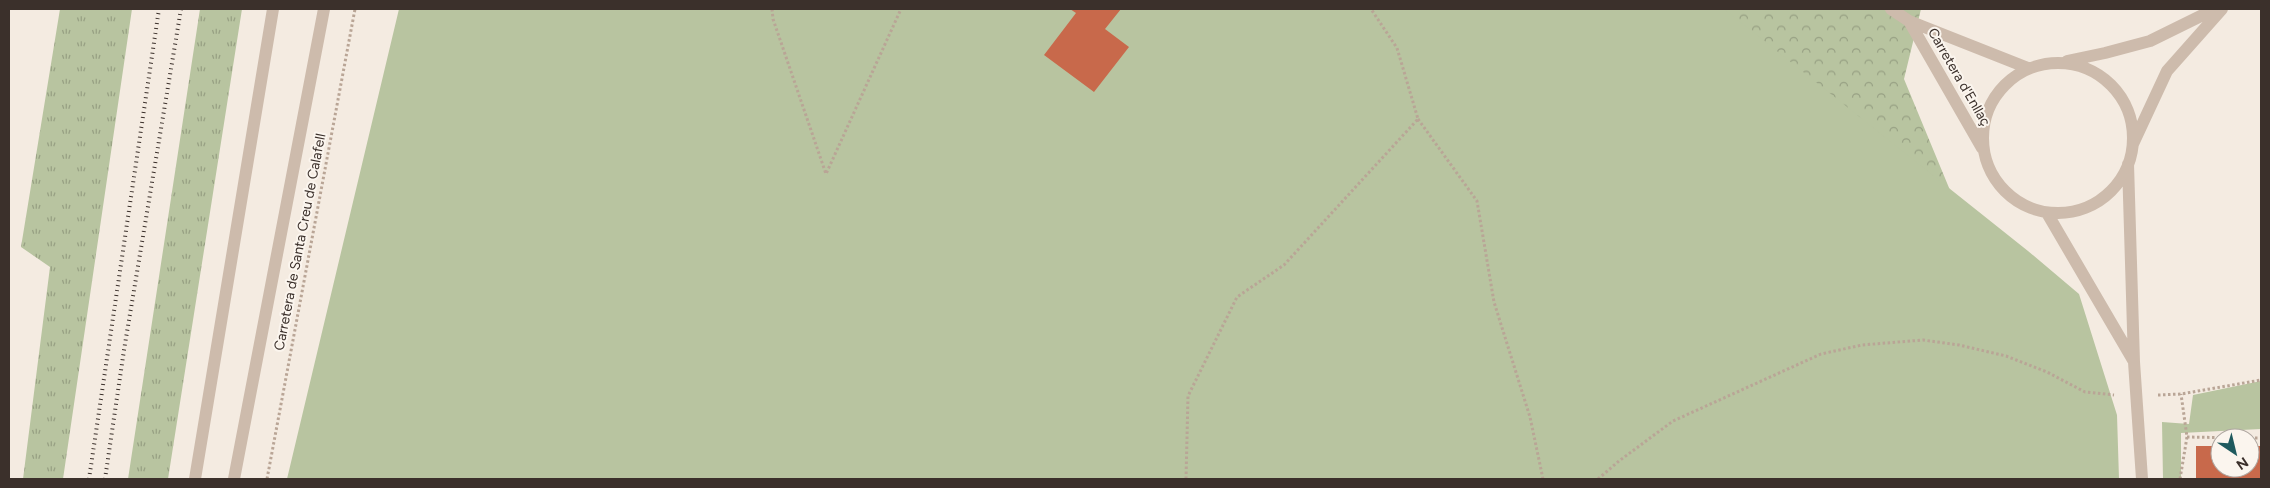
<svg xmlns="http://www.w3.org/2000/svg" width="2270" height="488" font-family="Figtree,sans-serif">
	<defs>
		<pattern id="grass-tufts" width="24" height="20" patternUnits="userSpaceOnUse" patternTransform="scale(1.25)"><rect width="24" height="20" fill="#b8c4a0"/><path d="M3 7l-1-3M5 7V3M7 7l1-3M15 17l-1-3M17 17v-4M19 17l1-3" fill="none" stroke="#97a083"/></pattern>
		<pattern id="forest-crowns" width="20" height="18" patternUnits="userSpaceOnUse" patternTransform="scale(1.25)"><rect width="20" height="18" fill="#b8c4a0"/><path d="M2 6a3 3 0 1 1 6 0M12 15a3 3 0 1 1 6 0" fill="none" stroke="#97a083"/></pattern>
	</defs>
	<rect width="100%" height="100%" fill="#f4ebe1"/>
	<path fill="url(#grass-tufts)" d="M60,9H132L63,479H23L50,267L21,247Z
		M200,9H242L168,479H128Z"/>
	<path fill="url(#forest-crowns)" d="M1467,9H1921L1904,79L1971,241Z"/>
	<path fill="#b8c4a0" d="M399,9H1724L2028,251L2079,294L2117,415L2119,479H287Z
		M2261,381V429L2181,433V479H2163L2162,422L2189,424L2193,395Z"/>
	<path fill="#c8694b" d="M1070,9H1121L1105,29L1129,47L1094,92L1044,55L1076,13Z
		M2196,446H2220V468H2250V446H2261V479H2196Z"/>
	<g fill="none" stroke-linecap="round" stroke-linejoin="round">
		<path stroke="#b9a596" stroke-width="3" stroke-dasharray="2.5 2.5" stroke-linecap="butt" d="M772,9L773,19L826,174L901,9
			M1418,119L1477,201L1494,302L1530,417L1543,479
			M2158,395L2181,394L2261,380
			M2187,437L2245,438
			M2250,438H2261
			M267,479L355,9
			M1186,479L1188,396L1237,297L1284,265L1418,119L1397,48L1371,9
			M1598,479L1619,461L1673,421L1821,354L1862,345L1923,340L1959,345L2006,356L2047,372L2085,392L2114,395
			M2180,479L2187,437L2181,394"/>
		<path stroke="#cdbbac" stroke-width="12" d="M1891,9L1909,21L2028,68
			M1909,21L1982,148
			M2067,61L2105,53L2150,41L2215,9
			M1983 138a75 75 0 1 1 150 0a75 75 0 1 1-150 0Z
			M2133,144L2167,71L2222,9
			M2128,164L2134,362L2142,479
			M2047,213L2133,360
			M195,479L273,9
			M234,479L324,9"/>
		<path stroke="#3b302b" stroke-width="4" stroke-dasharray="1 4" stroke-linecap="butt" d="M89,479L159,9
			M105,479L124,350L181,9"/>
	</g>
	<g text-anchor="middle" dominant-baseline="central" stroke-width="4" stroke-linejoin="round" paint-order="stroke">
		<g font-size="14" fill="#3b302b" stroke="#fbf5ee">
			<text transform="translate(1959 77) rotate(60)">Carretera d'Enllaç</text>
			<text transform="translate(300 242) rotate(-79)">Carretera de Santa Creu de Calafell</text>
		</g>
	</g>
	<rect width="2270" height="488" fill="none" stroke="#3b302b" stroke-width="20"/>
	<g transform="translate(2235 453) rotate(145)"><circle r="24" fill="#fbf5ee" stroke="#aea6a0"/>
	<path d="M0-4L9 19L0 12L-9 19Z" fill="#1f5a5e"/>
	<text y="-8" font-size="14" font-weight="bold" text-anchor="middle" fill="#3b302b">N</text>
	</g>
</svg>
